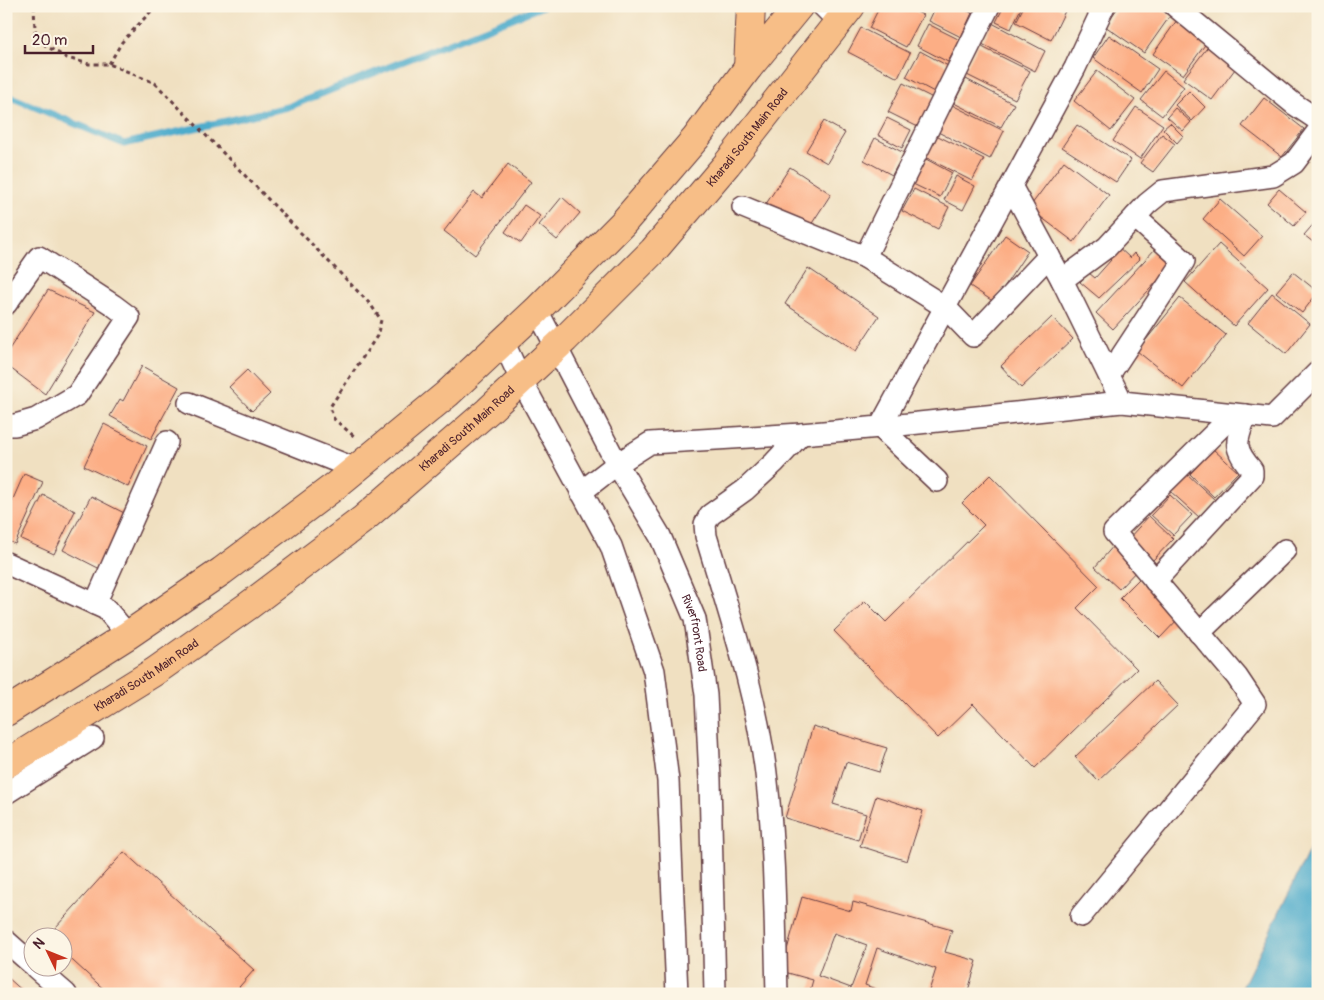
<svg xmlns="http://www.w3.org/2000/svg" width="1324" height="1000" font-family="Pangolin,sans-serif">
	<rect width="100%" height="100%" fill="#fcf5e5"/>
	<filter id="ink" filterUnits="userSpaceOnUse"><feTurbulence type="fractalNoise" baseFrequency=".02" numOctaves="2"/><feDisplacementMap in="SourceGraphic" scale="10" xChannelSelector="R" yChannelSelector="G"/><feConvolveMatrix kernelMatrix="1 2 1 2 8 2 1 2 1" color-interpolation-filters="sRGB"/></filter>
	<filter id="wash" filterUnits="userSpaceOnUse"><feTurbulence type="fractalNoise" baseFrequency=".0096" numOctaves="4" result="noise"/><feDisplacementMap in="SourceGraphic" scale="20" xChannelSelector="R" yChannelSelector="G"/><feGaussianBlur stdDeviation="1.12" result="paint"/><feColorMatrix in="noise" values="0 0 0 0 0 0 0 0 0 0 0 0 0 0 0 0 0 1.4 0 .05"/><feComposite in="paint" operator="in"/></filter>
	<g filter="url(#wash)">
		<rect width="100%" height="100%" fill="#f0e0c1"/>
		<path fill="#4eaccc" stroke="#4c667c" d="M1318,833V994H1239Z"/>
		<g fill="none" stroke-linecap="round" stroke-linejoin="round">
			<path stroke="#4eaccc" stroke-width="7" d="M6,95L124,144L288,107L543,6"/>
		</g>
		<g id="blocks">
			<path fill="#fcae85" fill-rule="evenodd" d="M880,6H905L923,15L906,47L869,28Z
				M936,6H958L972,13L961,37L929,21Z
				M1004,6H1022L1011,29L996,22Z
				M1024,6H1056L1065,11L1051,40L1016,22Z
				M1119,6H1157L1170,16L1144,53L1105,26Z
				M1177,20L1207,42L1183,75L1153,54Z
				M992,23L1045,51L1035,71L982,44Z
				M928,24L960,40L948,62L917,46Z
				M861,28L910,53L898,78L848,52Z
				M1109,35L1158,69L1142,93L1093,58Z
				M1210,44L1238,65L1212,100L1183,79Z
				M978,45L1030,71L1015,99L963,73Z
				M920,51L950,67L936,93L906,77Z
				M1097,71L1135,100L1111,131L1074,101Z
				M1164,71L1184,87L1162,116L1141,100Z
				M966,79L1014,104L1001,127L954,103Z
				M903,83L935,99L920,128L888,112Z
				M1189,91L1205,107L1192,121L1175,105Z
				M1264,98L1304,129L1282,157L1242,126Z
				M952,105L1004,131L990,159L938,132Z
				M1136,107L1163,125L1140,159L1113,141Z
				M1175,108L1191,122L1183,131L1167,117Z
				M887,118L911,130L902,148L878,135Z
				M824,121L845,133L827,163L806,151Z
				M1170,123L1183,136L1177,143L1163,129Z
				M1077,125L1131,160L1116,182L1062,147Z
				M1162,134L1175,144L1153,172L1140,163Z
				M936,135L984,159L972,181L925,157Z
				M875,138L904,153L892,175L864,160Z
				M926,159L952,173L940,197L913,184Z
				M1064,161L1109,195L1074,242L1029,208Z
				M508,164L531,182L475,255L444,231L474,192L482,198Z
				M790,167L831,194L807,231L766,204Z
				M956,176L975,186L963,210L944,200Z
				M914,189L949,207L938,229L902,211Z
				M1279,189L1306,212L1294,226L1267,203Z
				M562,197L580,213L557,240L539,225Z
				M1220,199L1262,236L1244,256L1203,219Z
				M524,205L540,216L521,243L505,232Z
				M1318,219V246L1304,235Z
				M1005,235L1028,251L994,302L970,286Z
				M1115,244L1130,258L1134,253L1140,259L1099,298L1080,282L1089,273L1095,278L1111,260L1105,255Z
				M1219,244L1268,288L1234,326L1185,282Z
				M1156,248L1173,264L1113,329L1096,313Z
				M808,268L879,316L856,351L785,304Z
				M1293,272L1318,292L1302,313L1276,292Z
				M48,290L95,312L45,394L6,365V354Z
				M1272,293L1310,324L1286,354L1248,323Z
				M1180,298L1226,335L1183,388L1137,351Z
				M1052,317L1073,339L1021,388L1001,366Z
				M142,366L179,387L151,439L110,416L120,399L123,401Z
				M247,370L270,394L252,411L229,387Z
				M104,424L147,446L128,487L84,466Z
				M1213,449L1238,472L1214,497L1190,474Z
				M1186,473L1215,500L1199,517L1170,491Z
				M24,474L43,482L15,544L6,540V515Z
				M990,475L1099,586L1077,608L1137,669L1035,768L973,704L938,738L834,631L865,601L886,622L984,525L962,503Z
				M43,495L75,511L54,554L21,539Z
				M1170,495L1192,515L1173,535L1151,515Z
				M91,496L132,517L104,571L63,550Z
				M1149,516L1173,539L1152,561L1128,539Z
				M1115,544L1140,567L1119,589L1095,567Z
				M1139,579L1179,618L1160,638L1120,598Z
				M1155,681L1178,705L1098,781L1075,757Z
				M813,726L887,748L879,772L846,762L833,804L866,814L858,840L785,818Z
				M876,796L923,811L907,861L860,846Z
				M124,852L254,970L233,994H109L62,951V938H46Z
				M802,897L851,911L853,902L952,930L945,952L977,961L967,994H928L936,969L877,948L865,985L889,994H809L813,980L781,971ZM834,933L867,945L851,988L818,976Z
				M6,976L26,994H6Z"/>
		</g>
	</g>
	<g filter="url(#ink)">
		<use href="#blocks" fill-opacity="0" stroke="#633c42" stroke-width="1"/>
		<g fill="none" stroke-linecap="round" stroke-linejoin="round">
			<g stroke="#633c42" stroke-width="24">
				<g id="minor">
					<path d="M823,6L839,22"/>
					<path d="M1175,6L1294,104L1318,120"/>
					<path d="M1011,186L1062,280L1122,402"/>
					<path d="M743,207L865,257L945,307L973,336L1049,256"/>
					<path d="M865,257L989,6"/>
					<path d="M1062,280L1107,247L1147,204L1163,191L1273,176L1294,163L1318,131"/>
					<path d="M6,304L39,257L113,305L129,317L77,395L36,419L15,425H6"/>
					<path id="s1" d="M537,310L617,464L660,536L695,619L706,695L710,780L715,994"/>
					<path d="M503,341L521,380L611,546L654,671L668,781L677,994"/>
					<path d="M1109,375L1184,261L1135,217"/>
					<path d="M189,403L356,469"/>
					<path d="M937,481L880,427L1075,68L1104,6"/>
					<path d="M581,492L617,464L650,443L801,434L880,427L1122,402L1272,418L1318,372"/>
					<path d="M6,563L106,609L128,635"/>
					<path d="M1155,581L1252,476V470C1232,447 1236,442 1246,415"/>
					<path d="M95,604L167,442"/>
					<path d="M1199,633L1285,550"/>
					<path d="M6,793L93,738"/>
					<path d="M1081,916L1255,704L1237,677L1114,532L1234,414"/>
					<path d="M6,941L32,964"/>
					<path d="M36,968L66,994"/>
					<path d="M777,994C775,923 775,852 767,782C758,698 730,616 706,536L705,524L710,515L745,490L774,463L801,434"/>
				</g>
			</g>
			<g stroke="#633c42" stroke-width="30">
				<g id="major">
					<path d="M748,68L751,6"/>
					<path d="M6,712L128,635L222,571L335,486L447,394L537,310L623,223L696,138L748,68L799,6"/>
					<path id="s2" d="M6,764L154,672L248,606L362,520L488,411L565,339L653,251L727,164L851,6"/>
				</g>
			</g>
			<path stroke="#633c42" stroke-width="3" stroke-dasharray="4 4" stroke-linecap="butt" d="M34,6L35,30L46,46L67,58L89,64H109L155,83L371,305L381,320L377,336L330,407L334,419L355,437
				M109,64L122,42L156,6"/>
			<use href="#minor" stroke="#fff" stroke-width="21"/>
			<use href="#major" stroke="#f7be87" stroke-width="28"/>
		</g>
	</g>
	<g text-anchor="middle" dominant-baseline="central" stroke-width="4" stroke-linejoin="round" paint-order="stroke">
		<g font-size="12" fill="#4a1f2b" stroke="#fcf5e5">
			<text stroke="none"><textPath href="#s2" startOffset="976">Kharadi South Main Road</textPath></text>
			<text stroke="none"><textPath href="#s2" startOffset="571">Kharadi South Main Road</textPath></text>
			<text stroke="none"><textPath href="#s1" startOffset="361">Riverfront Road</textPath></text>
			<text stroke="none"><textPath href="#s2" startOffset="166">Kharadi South Main Road</textPath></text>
		</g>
	</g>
	<rect width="1324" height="1000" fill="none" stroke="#fcf5e5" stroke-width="25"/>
	<g transform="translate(48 952) rotate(313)"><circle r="24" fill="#fcf5e5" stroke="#b59f9b"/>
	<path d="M0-4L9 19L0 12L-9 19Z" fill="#c8321e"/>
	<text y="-8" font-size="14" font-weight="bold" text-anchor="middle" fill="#4a1f2b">N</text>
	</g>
	<path d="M25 45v8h68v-8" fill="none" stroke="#4a1f2b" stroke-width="2.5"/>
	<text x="32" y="45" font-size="15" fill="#4a1f2b" stroke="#fcf5e5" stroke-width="4" paint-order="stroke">20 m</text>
</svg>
